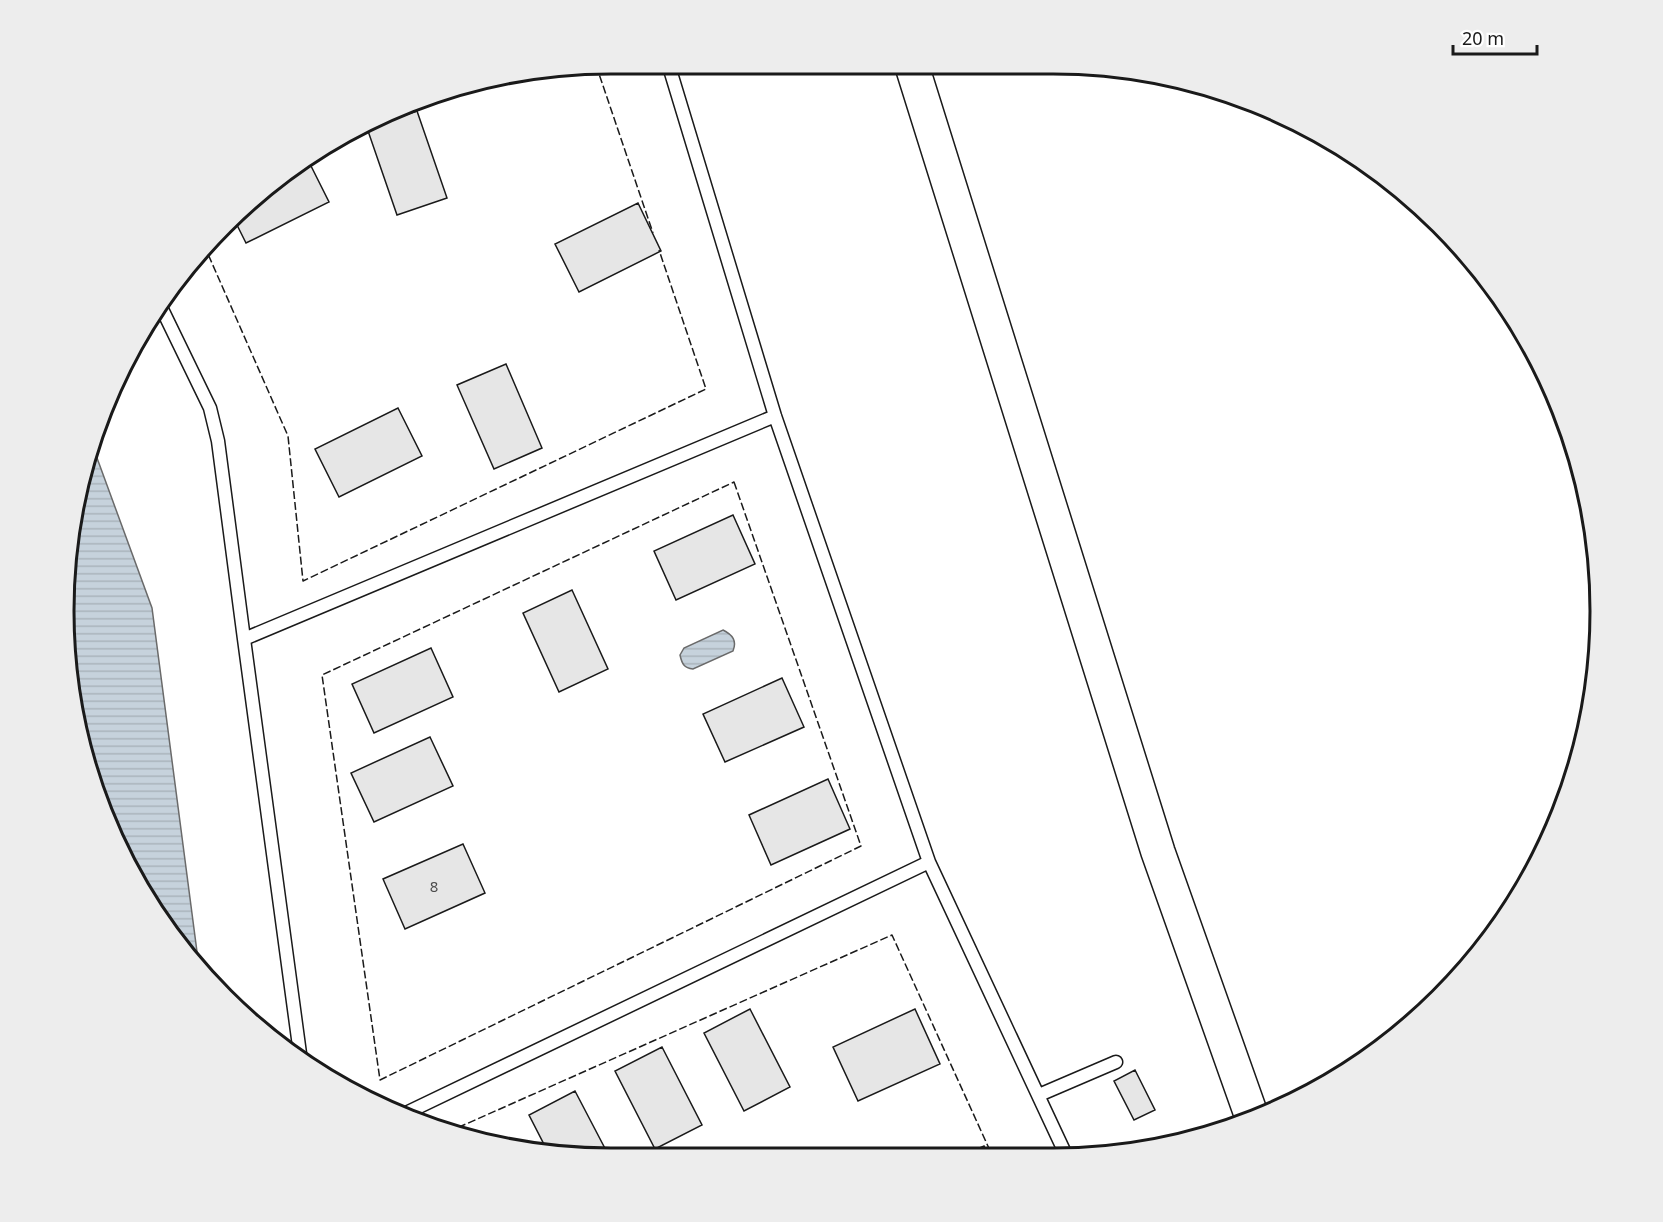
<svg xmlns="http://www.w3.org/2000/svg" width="1663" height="1222" font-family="'Noto Sans',sans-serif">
	<defs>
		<pattern id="water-rules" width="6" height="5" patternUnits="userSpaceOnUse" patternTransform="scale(1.5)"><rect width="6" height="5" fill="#c6d2dc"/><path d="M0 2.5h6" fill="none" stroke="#aab4bc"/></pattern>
	</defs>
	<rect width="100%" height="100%" fill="#fff"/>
	<path fill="url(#water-rules)" stroke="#6a6a6a" stroke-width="1.5" d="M93,447L152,608L199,967L176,945L105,820L68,682L73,504Z
		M723,630C733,635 737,641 733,651L693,669C684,668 682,664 680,655L684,648Z"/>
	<path fill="#e6e6e6" stroke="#1a1a1a" stroke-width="1.5" d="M417,111L447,198L397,215L367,128Z
		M306,156L329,202L246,243L234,219Z
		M638,203L661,251L579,292L555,244Z
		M506,364L542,448L494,469L457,385Z
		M398,408L422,456L339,497L315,449Z
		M733,515L755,564L676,600L654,551Z
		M572,590L608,669L559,692L523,613Z
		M431,648L453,697L374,733L352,684Z
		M782,678L804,727L725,762L703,714Z
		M430,737L453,786L374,822L351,773Z
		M828,779L850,829L771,865L749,815Z
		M463,844L485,893L405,929L383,879Z
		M750,1009L790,1087L744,1111L704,1033Z
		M915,1009L940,1064L858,1101L833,1047Z
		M662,1047L702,1125L655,1149L615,1071Z
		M1135,1070L1155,1110L1134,1120L1114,1081Z
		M575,1091L610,1158H575L549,1154L529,1115Z
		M984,1146L988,1155H964Z"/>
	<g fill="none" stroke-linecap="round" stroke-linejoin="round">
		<g stroke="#1a1a1a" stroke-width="15">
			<path id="lane" d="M161,307L210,408L218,441L244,639
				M929,862L1066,1155
				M301,1061L244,639L775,416
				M1039,1095L1116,1062
				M402,1115L929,862L775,416L668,63"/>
		</g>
		<g stroke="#1a1a1a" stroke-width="36">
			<path id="primary" d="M911,63L1158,852L1253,1120"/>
		</g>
		<use href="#lane" stroke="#fff" stroke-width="12"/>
		<use href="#primary" stroke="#fff" stroke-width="33"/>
		<path stroke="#1a1a1a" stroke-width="1.5" stroke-dasharray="8 3" stroke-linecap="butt" d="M596,65L653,233
			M204,245L288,436L303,581L706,389L659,250
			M734,482L861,846L380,1080L322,675Z
			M448,1132L892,935L992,1155"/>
	</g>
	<g text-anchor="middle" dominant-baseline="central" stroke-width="4.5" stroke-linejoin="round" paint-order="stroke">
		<g font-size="15" fill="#4d4d4d">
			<text x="434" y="886">8</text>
		</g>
	</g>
	<path d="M0 0H1663V1222H0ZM611 74H1053A537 537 0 0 1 1590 611V611A537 537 0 0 1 1053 1148H611A537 537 0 0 1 74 611V611A537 537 0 0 1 611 74Z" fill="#ededed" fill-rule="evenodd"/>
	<path fill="none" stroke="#1a1a1a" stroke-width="3" d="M611 74H1053A537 537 0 0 1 1590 611V611A537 537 0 0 1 1053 1148H611A537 537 0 0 1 74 611V611A537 537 0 0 1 611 74Z"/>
	<path d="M1453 45v9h84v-9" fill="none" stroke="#1a1a1a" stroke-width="3"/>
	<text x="1462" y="45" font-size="18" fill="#1a1a1a" stroke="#ffffff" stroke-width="4.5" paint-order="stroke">20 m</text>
</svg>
